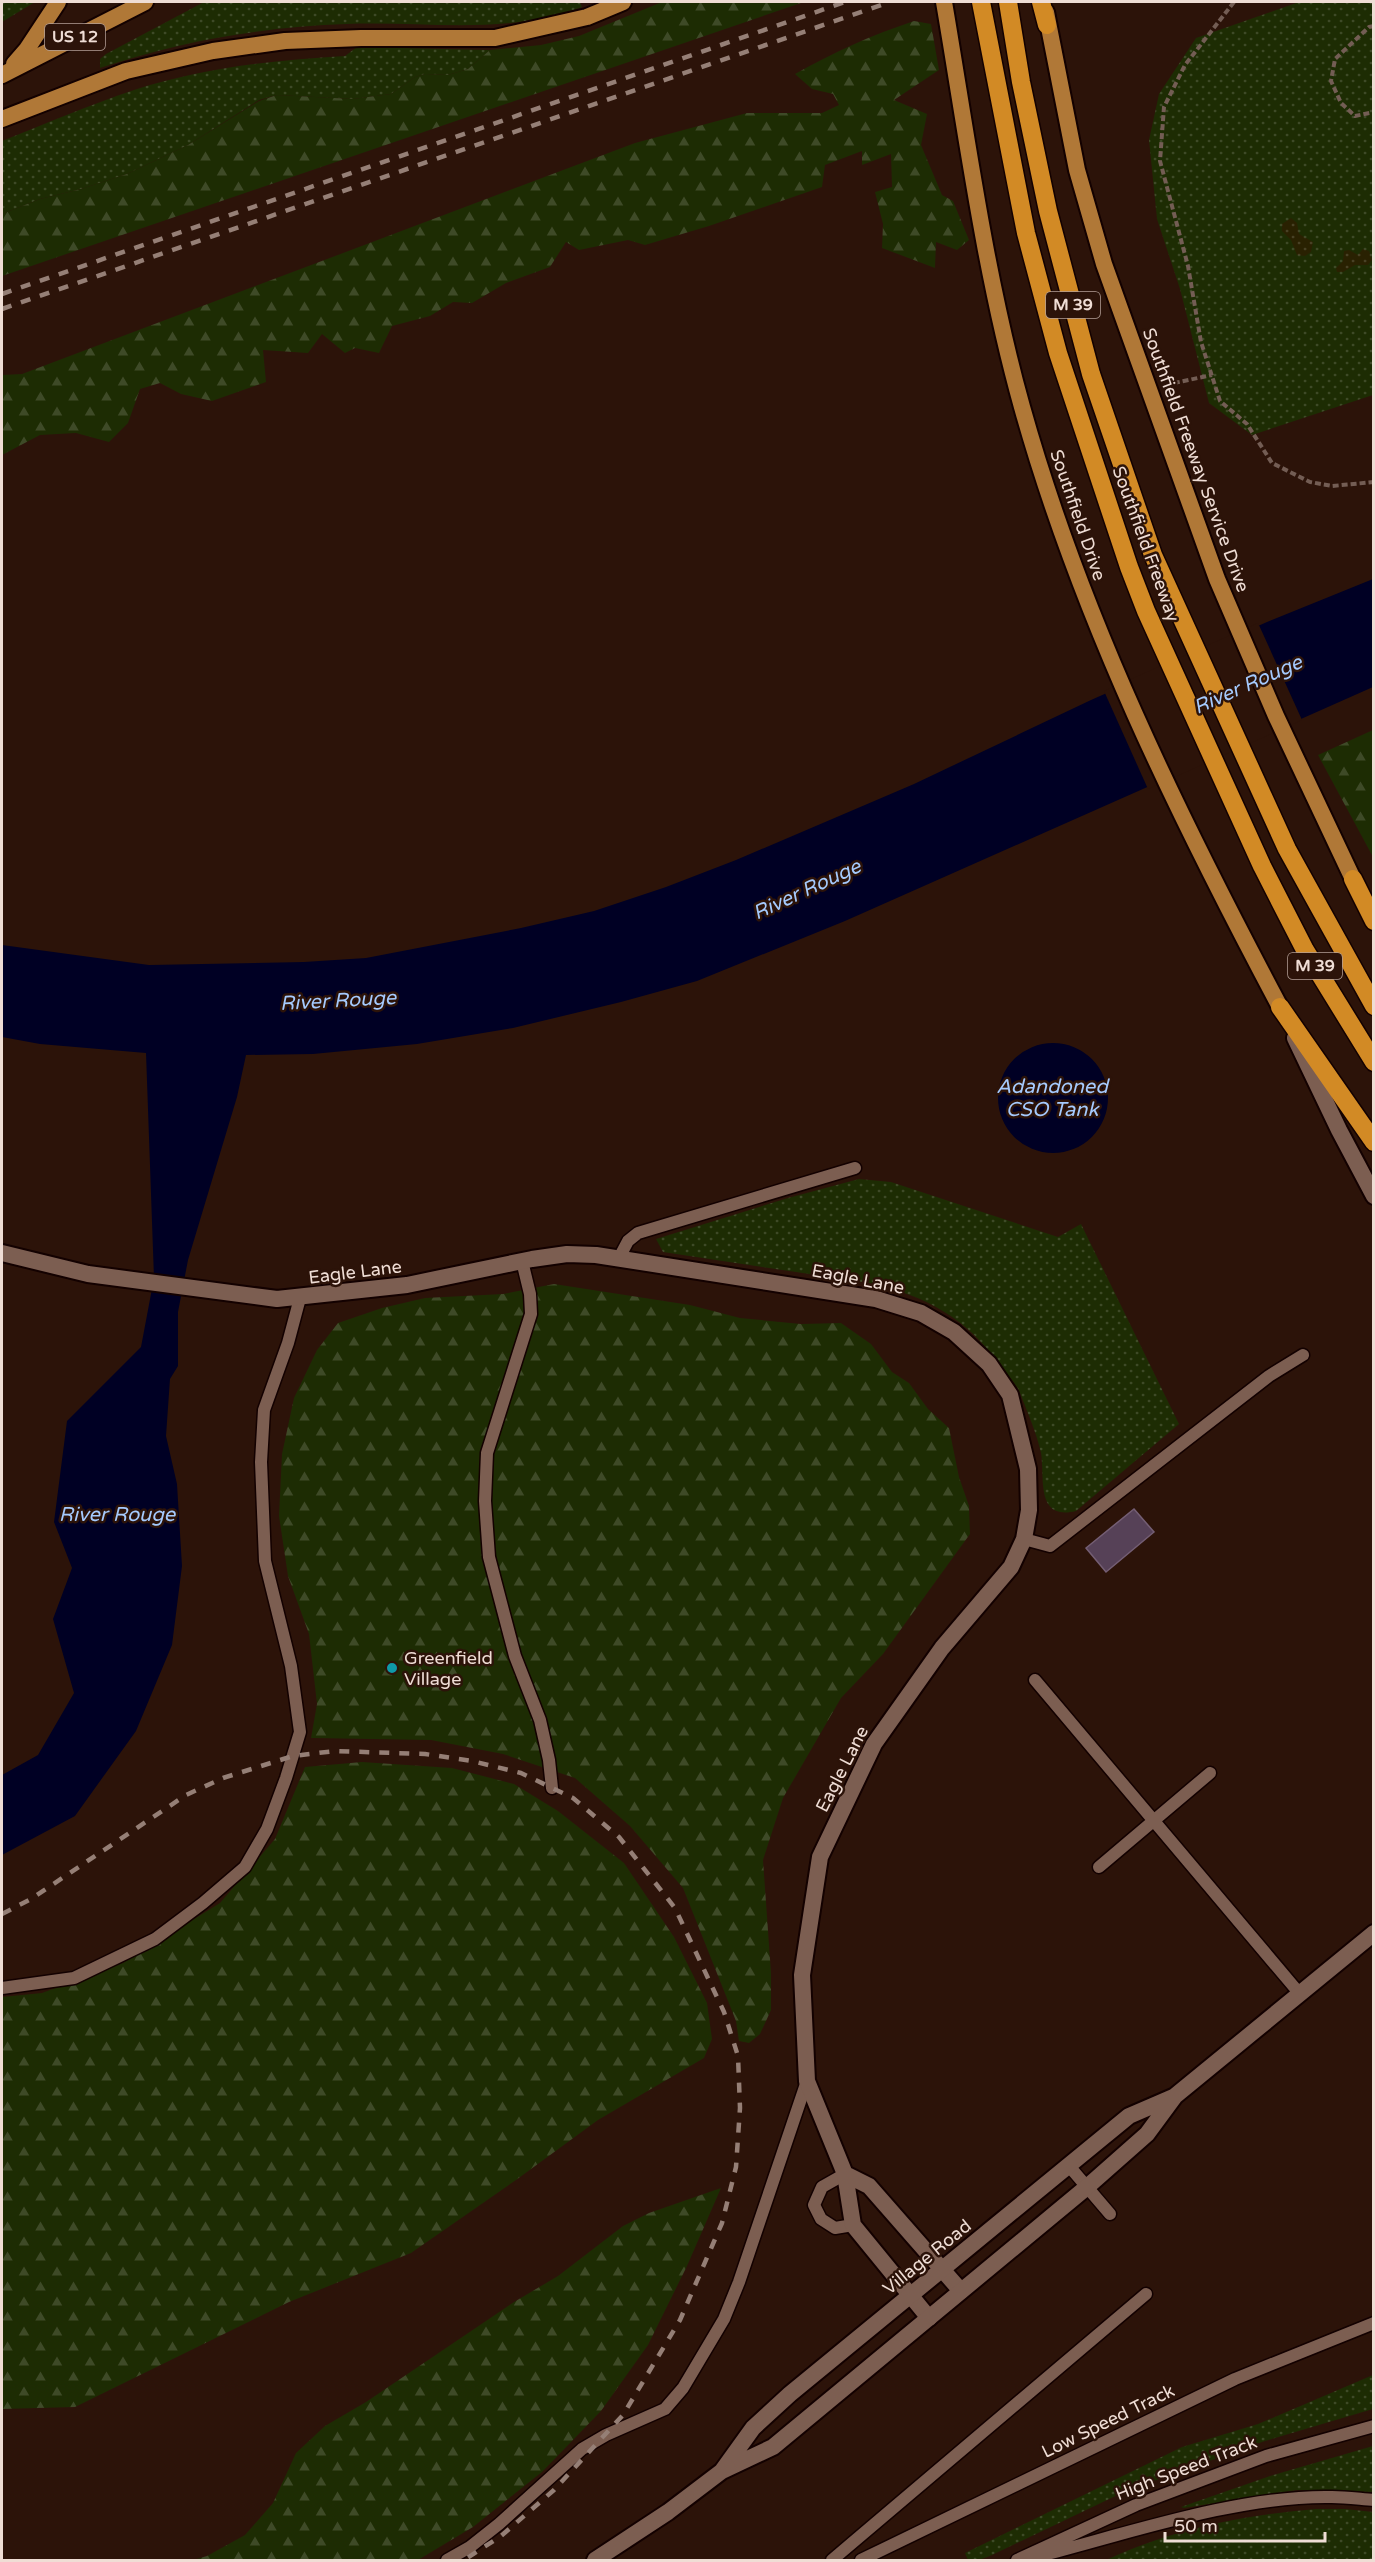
<svg xmlns="http://www.w3.org/2000/svg" width="1375" height="2562" font-family="'Varela Round',sans-serif">
	<defs>
		<pattern id="grass-dots" width="8" height="8" patternUnits="userSpaceOnUse" patternTransform="scale(1.5)"><rect width="8" height="8" fill="#1d2c03"/><path d="M2 2h.1M6 6h.1" fill="none" stroke="#3e4a27" stroke-width="1.8" stroke-linecap="round"/></pattern>
		<pattern id="forest-firs" width="22" height="20" patternUnits="userSpaceOnUse" patternTransform="scale(1.5)"><rect width="22" height="20" fill="#1d2c03"/><path d="M5 1l3.5 6h-7zM16 11l3.5 6h-7z" fill="#3e4a27"/></pattern>
		<pattern id="sand-dots" width="8" height="8" patternUnits="userSpaceOnUse" patternTransform="scale(1.5)"><rect width="8" height="8" fill="#292101"/><path d="M2 2h.1M6 6h.1" fill="none" stroke="#484125" stroke-width="1.8" stroke-linecap="round"/></pattern>
	</defs>
	<rect width="100%" height="100%" fill="#2c1309"/>
	<path fill="url(#grass-dots)" d="M2,2H35L2,22Z
		M204,2H580L582,7C505,36 426,21 347,24C262,27 180,41 100,68V59L106,54Z
		M1299,2H1373V395L1252,435L1209,403L1180,289L1157,219L1149,140L1159,94L1196,38Z
		M357,47L490,50L468,69L448,75L425,74L415,77L391,94L353,99L277,95L259,100L188,145L127,174L81,189L40,199L2,214V141C45,124 89,105 134,90C202,68 274,60 345,56Z
		M859,1179L891,1182L1058,1237L1081,1224L1179,1424L1076,1511C1035,1521 1045,1478 1041,1453C1037,1434 1027,1411 1020,1393C1016,1383 1007,1375 1001,1366C966,1318 927,1296 869,1283L663,1252L656,1239L788,1198Z
		M1373,2375V2409L1265,2441L1126,2491L990,2556L979,2560H968L965,2553L1182,2447L1258,2424Z
		M1373,2446V2492L1297,2490L1184,2508L1181,2507L1270,2476Z
		M1316,2509H1345L1373,2512V2560H1106C1173,2529 1243,2515 1316,2509Z"/>
	<path fill="url(#forest-firs)" d="M662,2H804L2,276V214L40,199L81,189L127,174L188,145L259,101L277,95L353,99L391,94L415,77L425,74L448,75L468,69L490,50L541,45L579,36Z
		M914,21L931,24L939,70L894,100L927,114L921,145L942,195L953,201L969,240L957,250L936,242L935,268L882,248L883,224L875,192L892,187L891,154L862,165V151L825,165L822,187L709,226L645,245L628,240L579,250L566,242L550,267L506,283L472,303L453,302L430,316L392,326L379,353L355,348L345,353L322,334L308,353L263,350L266,382L212,401L181,394L160,383L140,389L128,423L109,442L76,433L40,435L2,455V375L22,374L635,143L747,113H822L839,105L833,94L812,89L795,74C834,52 872,35 914,21Z
		M1373,730V857L1318,755Z
		M554,1284L690,1305L740,1318L801,1324L841,1323L871,1344L892,1372L909,1383L928,1409L949,1428L959,1477L969,1506L970,1534L883,1654L841,1698L783,1798L763,1860L771,1973V2010L760,2034L749,2043L739,2041L736,2021L683,1888L630,1826L575,1778L503,1754L431,1740L311,1738L317,1704L309,1634L288,1576L279,1516L282,1454L294,1398L317,1350L338,1323L382,1308L425,1298L503,1294Z
		M362,1762L452,1768L514,1784L558,1811L624,1863L674,1937L707,2003L712,2039L704,2058L598,2120L516,2180L411,2253L289,2302L75,2407L2,2409V1997L42,1993L123,1963L220,1903L275,1839L305,1767Z
		M721,2188L687,2266L648,2345L601,2411L542,2472L473,2527L418,2560H193L207,2556L245,2535L273,2503L296,2453L325,2426L366,2402L514,2302L558,2276L623,2226L649,2213Z"/>
	<path fill="url(#sand-dots)" d="M1291,218L1297,223L1299,234L1313,242L1311,252L1305,256L1297,255L1291,240L1282,231V224Z
		M1363,249L1369,251L1372,260L1368,265H1355L1343,272H1337L1336,268L1343,261L1344,251L1349,250L1358,255Z"/>
	<path fill="#000024" d="M1373,579V687L845,921L697,981L621,1002L513,1028L417,1044L313,1054L246,1055L237,1097L188,1260L178,1312V1366L170,1379L166,1436L177,1484L182,1566L172,1645L136,1731L75,1816L2,1855V1775L38,1755L74,1693L53,1619L72,1568L54,1522L67,1421L141,1347L154,1278L146,1053L40,1044L2,1037V945L149,965L304,962L366,958L521,928L594,911L666,887L736,860L914,784L1091,700L1267,622Z
		M998 1098a55 55 0 1 1 110 0a55 55 0 1 1-110 0Z"/>
	<path fill="#2c1309" d="M1258,623L1302,720L1148,789L1104,691Z"/>
	<path fill="#564157" stroke="#745e74" stroke-width="1.5" d="M1134,1509L1154,1532L1106,1572L1086,1548Z"/>
	<g fill="none" stroke-linecap="round" stroke-linejoin="round">
		<g stroke="#130100" stroke-width="15">
			<path id="service" d="M619,1258L628,1241L638,1233L855,1168
				M522,1261L530,1294L531,1314L487,1453L485,1501L489,1557L515,1656L540,1720L549,1760L552,1788
				M1024,1539L1050,1546L1269,1376L1303,1355
				M1035,1680L1300,1994
				M1099,1867L1210,1773
				M2,1988L74,1978L155,1939L203,1903L245,1867L267,1829L286,1778L300,1732L291,1666L265,1561L261,1462L264,1410L288,1343L300,1298
				M1069,2166L1110,2214
				M845,2174L822,2187L814,2205L821,2219L835,2228L853,2225
				M1040,2556C1129,2533 1241,2495 1332,2497C1346,2497 1360,2499 1374,2500
				M447,2560L470,2547L499,2524L582,2449L606,2435L665,2409L683,2388L724,2319L739,2282L807,2081
				M832,2560L1146,2294
				M861,2560L1235,2379L1374,2323
				M1017,2560L1136,2505L1266,2456L1374,2426"/>
		</g>
		<g stroke="#130100" stroke-width="20">
			<path id="minor" d="M2,1253L88,1274L277,1299L407,1285L532,1259L567,1254L596,1255L876,1299L921,1313L954,1332L989,1364L1010,1395L1028,1469L1029,1510L1024,1539L1011,1567L942,1648L874,1744L820,1857L802,1975L807,2081L845,2174L853,2225L929,2318
				M845,2174L869,2186L961,2291"/>
		</g>
		<g stroke="#130100" stroke-width="20">
			<path id="tertiary" d="M722,2471L753,2428L790,2394L1129,2116L1173,2097
				M595,2560L668,2512L722,2471L773,2447L1087,2187L1147,2134L1175,2096L1374,1933"/>
		</g>
		<g stroke="#130100" stroke-width="20">
			<path id="secondary" d="M1295,1038L1339,1130L1374,1196"/>
		</g>
		<g stroke="#130100" stroke-width="20">
			<path id="primary" d="M944,2C967,137 985,275 1022,407C1081,618 1178,815 1280,1007
				M1046,12L1077,170L1104,264L1217,579L1276,716L1353,879
				M14,64L27,49L58,2
				M2,75L145,2
				M2,119L126,71L213,51L285,41L361,38H495L587,17L623,2"/>
		</g>
		<g stroke="#130100" stroke-width="21">
			<path id="motorway" d="M981,2L1026,233L1058,353L1129,567L1146,611L1262,866L1305,950L1374,1062
				M1008,2L1021,82L1048,211L1091,374L1153,555L1287,849L1374,1006
				M1041,2L1047,25
				M1353,879L1374,921
				M1280,1007L1374,1142"/>
		</g>
		<path stroke="#735d54" stroke-width="4" stroke-dasharray="6 3" stroke-linecap="butt" d="M1234,2L1185,65L1164,107L1160,161L1188,266L1201,342L1220,401L1247,424L1272,463L1310,482L1332,486L1374,482
			M1374,26L1369,27L1335,59L1331,81L1341,103L1355,116L1374,112
			M1165,385L1212,375"/>
		<use href="#service" stroke="#7c5e51" stroke-width="12"/>
		<use href="#minor" stroke="#7c5e51" stroke-width="16"/>
		<use href="#tertiary" stroke="#7c5e51" stroke-width="16"/>
		<use href="#secondary" stroke="#7c5e51" stroke-width="16"/>
		<use href="#primary" stroke="#b07837" stroke-width="16"/>
		<use href="#motorway" stroke="#d28a25" stroke-width="18"/>
		<path stroke="#957f76" stroke-width="4.5" stroke-dasharray="10 10" stroke-linecap="butt" d="M2,294L845,2
			M2,309L890,2
			M2,1914L31,1899L186,1795L223,1778L293,1756L335,1751L425,1754L472,1761L521,1773L573,1798L619,1837L675,1908L724,2012L738,2056L740,2108L736,2167L722,2223L680,2320L623,2415L554,2490L501,2536L464,2560"/>
	</g>
	<circle fill="#0f9aa8" stroke="#2c1309" stroke-width="2" cx="392" cy="1668" r="6"/>
	<g text-anchor="middle" dominant-baseline="central" stroke-width="5" stroke-linejoin="round" paint-order="stroke">
		<g fill="#2c1309" stroke="#b4a098" stroke-width="1.5">
			<rect x="45" y="24" width="60" height="26" rx="4.5"/>
			<rect x="1046" y="292" width="54" height="26" rx="4.5"/>
			<rect x="1288" y="953" width="54" height="26" rx="4.5"/>
		</g>
		<g font-size="16" font-weight="bold" fill="#efddd5">
			<text x="75" y="37">US 12</text>
			<text x="1073" y="305">M 39</text>
			<text x="1315" y="966">M 39</text>
		</g>
		<g font-size="18" fill="#efddd5" stroke="#2c1309">
			<text transform="translate(1196 460) rotate(70)">Southfield Freeway Service Drive</text>
			<text transform="translate(1078 515) rotate(71)">Southfield Drive</text>
			<text transform="translate(1146 544) rotate(70)">Southfield Freeway</text>
			<text transform="translate(355 1272) rotate(-7)">Eagle Lane</text>
			<text transform="translate(858 1279) rotate(11)">Eagle Lane</text>
			<text transform="translate(842 1769) rotate(-63)">Eagle Lane</text>
			<text transform="translate(927 2257) rotate(-39)">Village Road</text>
			<text transform="translate(1108 2421) rotate(-26)">Low Speed Track</text>
			<text transform="translate(1186 2468) rotate(-21)">High Speed Track</text>
		</g>
		<g font-size="18" fill="#efddd5" stroke="#2c1309" text-anchor="start">
			<text x="404" y="1658">Greenfield<tspan x="404" dy="21">Village</tspan></text>
		</g>
		<g font-size="20" font-style="italic" fill="#a5cafe" stroke="#2c1309">
			<text transform="translate(1248 685) rotate(-24)">River Rouge</text>
			<text transform="translate(807 890) rotate(-25)">River Rouge</text>
			<text transform="translate(338 1001) rotate(-3)">River Rouge</text>
			<text x="1052" y="1087">Adandoned<tspan x="1052" dy="23">CSO Tank</tspan></text>
			<text x="117" y="1515">River Rouge</text>
		</g>
	</g>
	<rect width="1375" height="2562" fill="none" stroke="#efddd5" stroke-width="6"/>
	<path d="M1165 2532v9h160v-9" fill="none" stroke="#efddd5" stroke-width="3"/>
	<text x="1174" y="2532" font-size="18" fill="#efddd5" stroke="#2c1309" stroke-width="4.5" paint-order="stroke">50 m</text>
</svg>
